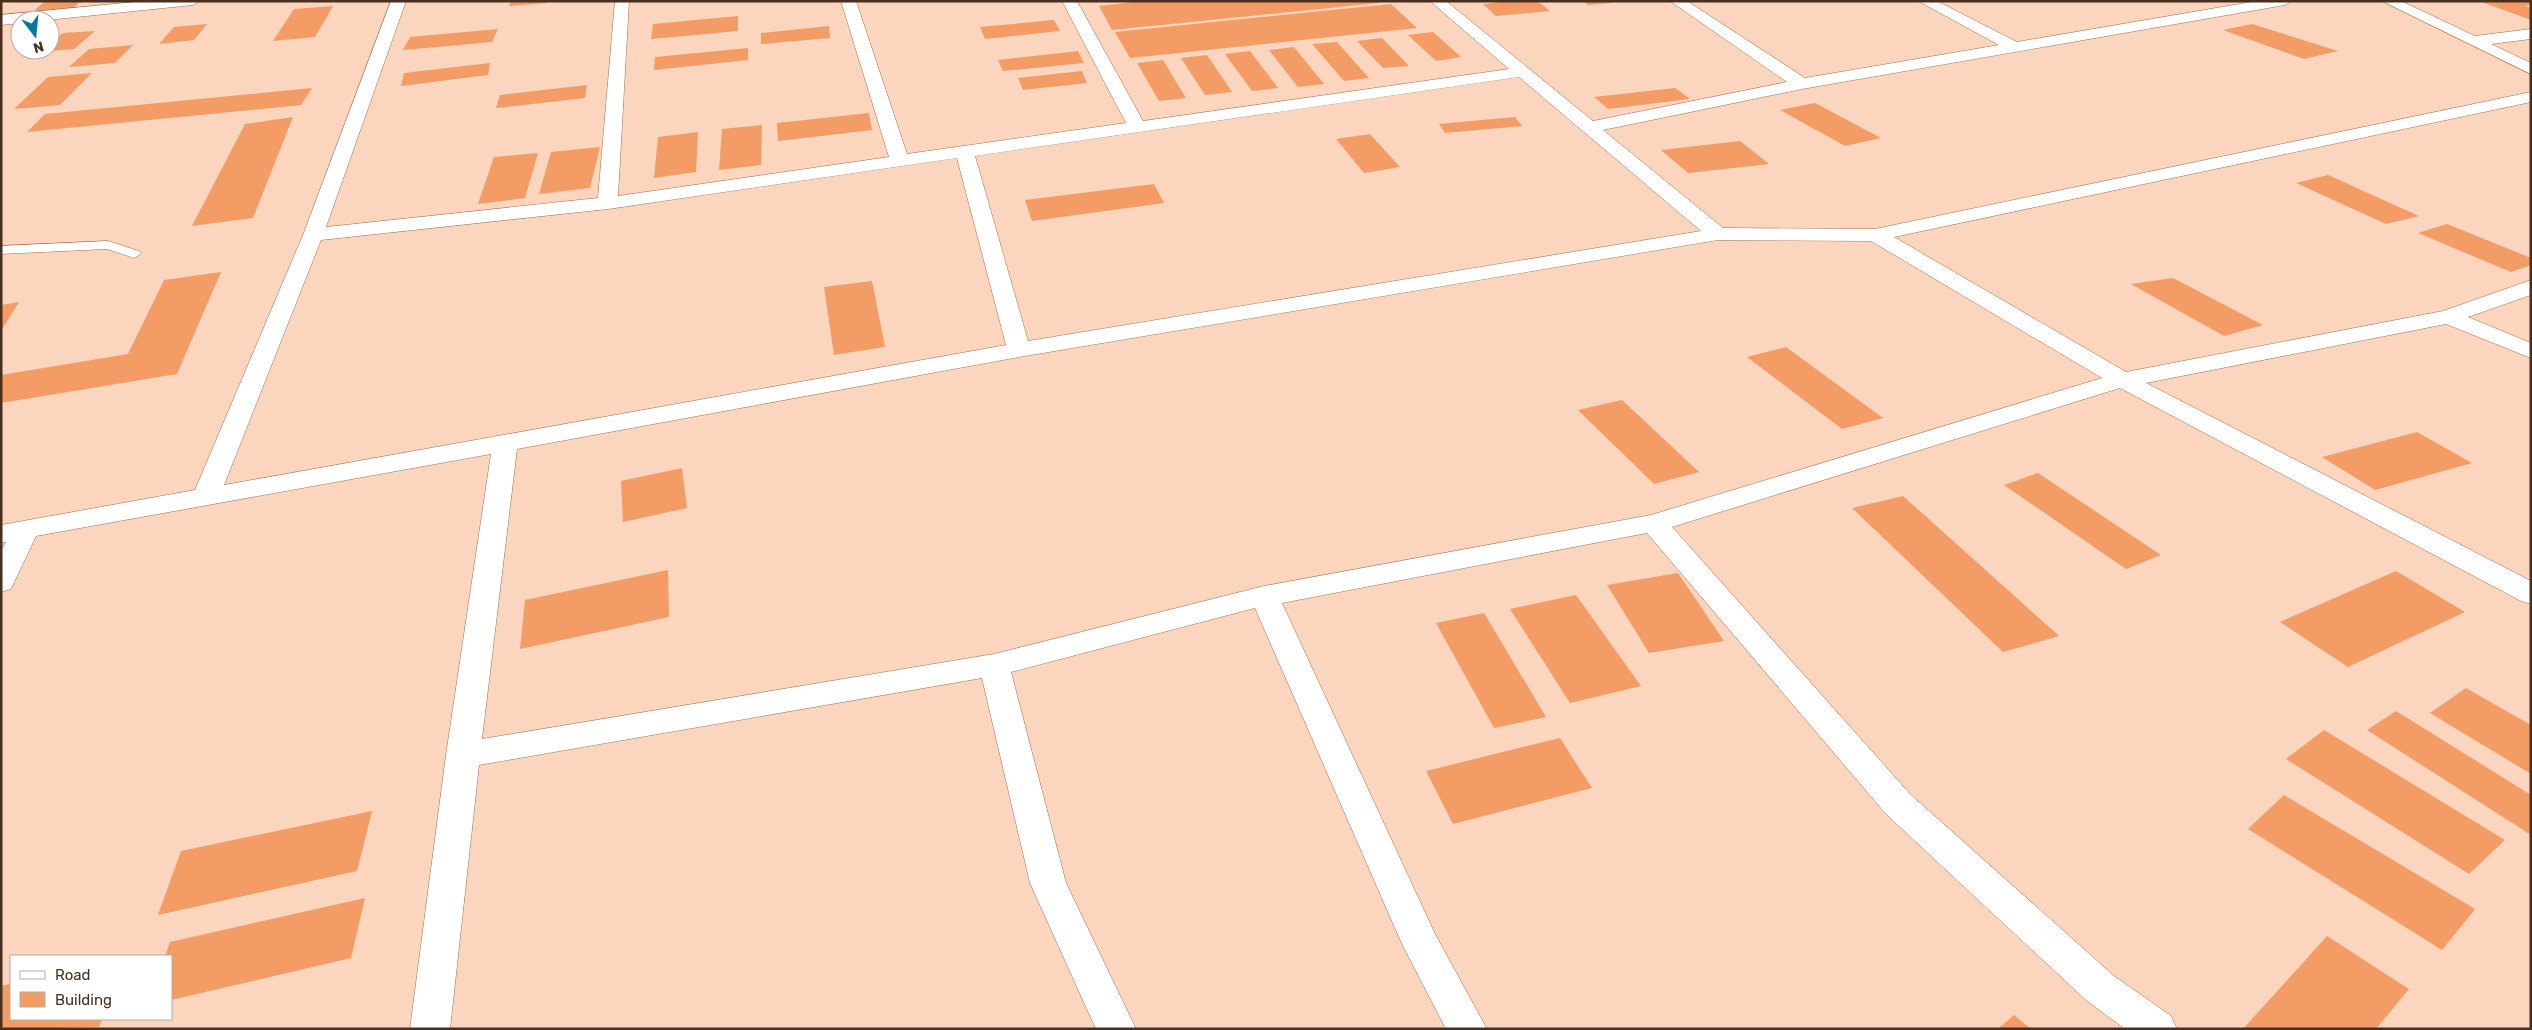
<svg xmlns="http://www.w3.org/2000/svg" width="2532" height="1030" font-family="Rubik,sans-serif">
	<rect width="100%" height="100%" fill="#fcd5be"/>
	<path fill="#f39c66" d="M45,1H80L74,8L34,11Z
		M511,1H547V3L509,6Z
		M1143,1H1379V3L1112,30L1099,6Z
		M1512,1H1537L1550,11L1496,16L1483,4Z
		M1583,1H1611V3L1588,5Z
		M2479,1H2531V5L2525,6L2531,8V20Z
		M1391,4L1417,28L1130,58L1115,32Z
		M333,6L315,37L273,41L294,9Z
		M738,16V31L651,39L653,24Z
		M1054,20L1060,31L985,39L980,27Z
		M207,24L194,40L159,44L174,27Z
		M2252,24L2338,51L2304,59L2223,30Z
		M829,26L830,38L761,44V33Z
		M498,29L492,42L403,50L410,37Z
		M95,31L74,49L50,51V44L63,33Z
		M1433,32L1461,57L1436,61L1408,35Z
		M1382,38L1409,66L1383,68L1357,41Z
		M1337,42L1369,78L1344,81L1312,44Z
		M133,45L115,63L69,67L89,49Z
		M1294,47L1324,84L1298,87L1269,50Z
		M748,48V60L654,70L655,57Z
		M1078,51L1084,63L1003,71L998,60Z
		M1250,51L1278,88L1252,91L1225,54Z
		M1207,55L1232,92L1205,95L1181,58Z
		M1163,60L1186,98L1159,101L1137,63Z
		M490,63L488,75L401,86L404,73Z
		M1082,71L1087,83L1023,90L1018,78Z
		M92,73L60,105L14,109L48,77Z
		M587,85L585,98L496,108L500,95Z
		M312,88L301,105L27,132L45,114Z
		M1675,88L1690,99L1608,109L1594,97Z
		M1815,103L1881,138L1845,146L1780,110Z
		M869,113L872,130L778,141L777,123Z
		M293,117L253,218L192,226L245,124Z
		M1515,117L1522,126L1445,133L1439,124Z
		M762,125L761,165L719,170L722,129Z
		M698,132L696,172L654,178L658,137Z
		M1370,134L1400,167L1364,173L1336,139Z
		M1740,141L1769,164L1688,173L1661,150Z
		M600,147L590,188L539,194L551,152Z
		M538,153L525,198L478,204L494,157Z
		M2328,175L2419,216L2386,224L2296,183Z
		M1154,184L1164,203L1032,221L1025,200Z
		M2447,224L2531,258V265L2511,272L2418,233Z
		M221,272L177,374L1,403V375L128,354L164,280Z
		M2173,278L2263,325L2224,336L2131,284Z
		M872,281L885,347L834,355L824,287Z
		M19,302L1,331V305Z
		M1786,347L1883,418L1842,429L1747,357Z
		M1622,400L1699,472L1654,484L1578,410Z
		M2417,432L2472,463L2375,490L2322,457Z
		M682,468L687,508L623,522L621,481Z
		M2038,473L2161,555L2126,569L2004,485Z
		M1903,496L2059,636L2003,652L1852,508Z
		M668,570L669,617L520,649L525,600Z
		M2396,571L2465,612L2348,667L2280,622Z
		M1678,573L1724,641L1649,653L1607,585Z
		M1576,595L1641,686L1570,703L1510,609Z
		M1484,613L1546,717L1494,728L1436,623Z
		M2466,688L2531,725V774L2430,713Z
		M2396,711L2531,795V835L2367,730Z
		M2324,730L2505,840L2469,874L2286,759Z
		M1560,738L1592,788L1453,824L1426,771Z
		M2284,795L2475,909L2442,950L2248,829Z
		M372,811L357,871L158,915L181,851Z
		M365,898L351,958L171,1000V956H165L170,942Z
		M2327,936L2409,989L2376,1029H2243Z
		M11,984V1019H102L99,1027L1,1029V986Z
		M2014,1015L2031,1029H1998Z"/>
	<g fill="none" stroke-linecap="round" stroke-linejoin="round">
		<g stroke="#a66c49" stroke-width="1">
			<path id="service" d="M108,241L139,251L141,254L134,258L107,249L1,254V246Z"/>
		</g>
		<g stroke="#a66c49" stroke-width="1">
			<path id="minor" d="M145,1H200L193,5L47,20H20V23L1,25V15Z
				M391,1H406L326,227L598,198L615,1H629L618,196L889,157L841,1H856L907,154L1126,123L1062,1H1077L1143,121L1509,69L1430,1H1446L1593,121L1787,82L1670,1H1687L1805,78L1999,45L1918,1H1937L2017,42L2257,1H2292L2285,5L1802,89L1603,130L1723,228L1875,229L2531,92V102L1894,237L2126,372L2443,311L2531,280V295L2468,317L2531,343V358L2446,324L2146,383L2531,581V604L2521,601L2120,388L1672,527L1910,794L2114,976L2171,1016L2177,1029H2125L2086,1000L1886,814L1647,533L1282,603L1435,934L1487,1029H1446L1402,944L1255,608L1011,672L1066,883L1136,1029H1096L1030,883L982,678L479,765L450,1029H410L446,755L491,454L36,536L11,589L1,592V551L6,542L1,543V525L195,490L303,235ZM1519,77L1701,231L1028,341L975,156ZM957,158L1006,345L224,485L321,240L608,209ZM1718,240L1871,241L2102,378L1651,515L1264,586L994,654L482,739L517,449L1019,357Z
				M2382,1H2401L2475,36L2531,29V39L2491,44L2531,63V74Z"/>
		</g>
		<use href="#service" fill="#fff" fill-rule="evenodd"/>
		<use href="#minor" fill="#fff" fill-rule="evenodd"/>
	</g>
	<rect width="2532" height="1030" fill="none" stroke="#482f1f" stroke-width="5"/>
	<rect x="10" y="955" width="162" height="65" fill="#ffffff" stroke="#b6aca5"/>
	<rect x="20" y="971" width="25" height="8" fill="#ffffff" stroke="#b6aca5"/>
	<text x="55" y="980" font-size="15" fill="#482f1f">Road</text>
	<rect x="20" y="992" width="25" height="15" fill="#f39c66" stroke="#b6aca5"/>
	<text x="55" y="1005" font-size="15" fill="#482f1f">Building</text>
	<g transform="translate(35 35) rotate(164)"><circle r="24" fill="#ffffff" stroke="#b6aca5"/>
	<path d="M0-4L9 19L0 12L-9 19Z" fill="#0276a0"/>
	<text y="-8" font-size="14" font-weight="bold" text-anchor="middle" fill="#482f1f">N</text>
	</g>
</svg>
